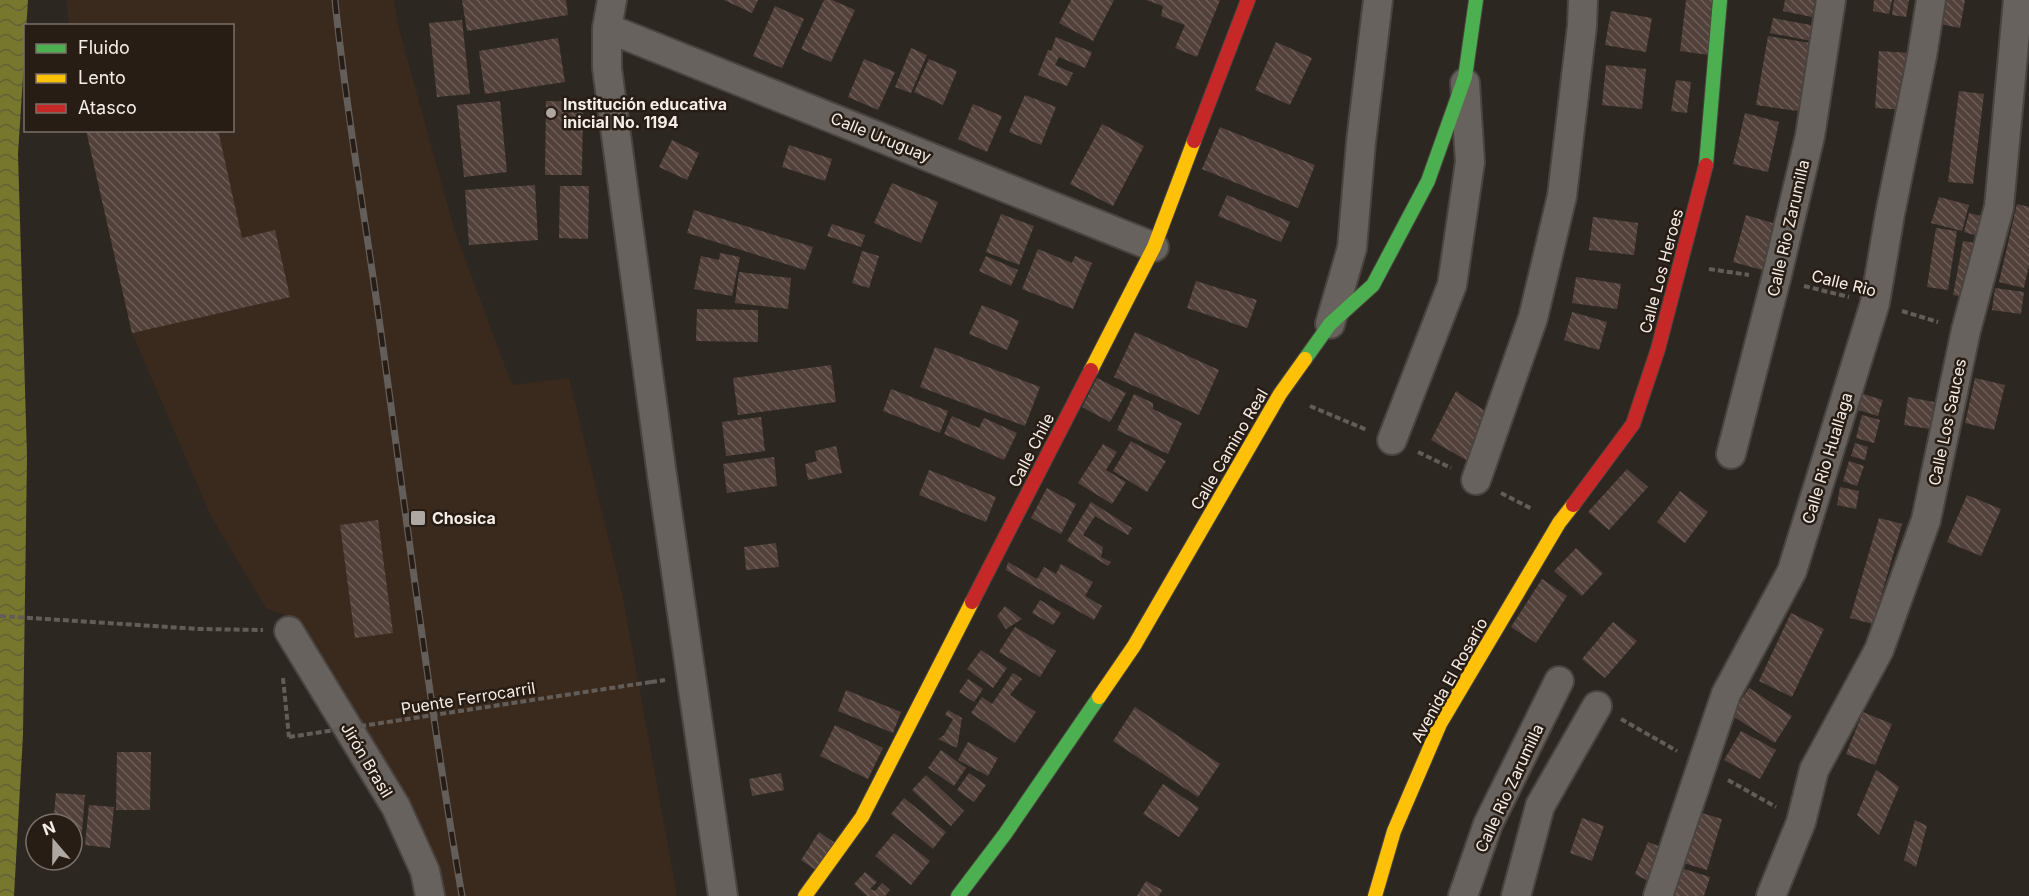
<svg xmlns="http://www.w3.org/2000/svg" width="2029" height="896" font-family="Inter,sans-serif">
	<defs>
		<pattern id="water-waves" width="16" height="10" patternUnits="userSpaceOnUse" patternTransform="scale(1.5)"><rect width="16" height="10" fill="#77772d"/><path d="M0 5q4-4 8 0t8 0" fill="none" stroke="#636138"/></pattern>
		<pattern id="building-back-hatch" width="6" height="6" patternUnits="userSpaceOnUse" patternTransform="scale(1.5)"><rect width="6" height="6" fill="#52413b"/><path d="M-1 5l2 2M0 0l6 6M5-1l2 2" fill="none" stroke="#6c5d57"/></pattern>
	</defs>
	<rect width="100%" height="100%" fill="#2d2722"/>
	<path fill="#3a2a1e" d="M66,0H394L399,29L455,232L512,385L569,378L623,598L677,896H444L425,839L293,618L266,608L211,516L132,333L86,131L232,130V26L69,25Z"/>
	<path fill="url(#water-waves)" d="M0,0H28L18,154L27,456L23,735L14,896H0Z"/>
	<path fill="url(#building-back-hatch)" d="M462,0H566L568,15L467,31Z
		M724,0H758L752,13Z
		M824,0H832L855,10L831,62L801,49Z
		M1071,0H1114L1093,41L1059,23Z
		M1146,0H1220L1197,57L1175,48L1185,25L1161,16L1163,6Z
		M1686,0H1716L1709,55L1680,51Z
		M1785,0H1815L1812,17L1783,11Z
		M1874,0H1892L1889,14L1873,11Z
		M1894,0H1909L1906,17L1892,15Z
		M1939,0H1965L1960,28L1935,23Z
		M775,6L804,19L782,68L753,56Z
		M1611,11L1652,18L1646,52L1605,45Z
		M1773,18L1816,26L1812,41L1770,33Z
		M462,20L470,94L437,97L429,23Z
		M1768,36L1810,43L1798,111L1756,105Z
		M1056,37L1092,52L1085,68L1059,57L1055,65L1073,73L1067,86L1038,75L1048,50L1051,51Z
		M558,38L565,82L485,94L479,51Z
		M1276,42L1312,58L1290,105L1255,90Z
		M911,48L927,55L911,93L895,87Z
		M1879,51L1910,53L1906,110L1875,108Z
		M864,59L895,72L878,110L848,97Z
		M929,59L957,71L943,105L914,92Z
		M1606,65L1646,69L1642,109L1602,105Z
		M1676,80L1691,82L1687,113L1671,111Z
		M1959,91L1984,94L1973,184L1948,182Z
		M1025,95L1056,107L1041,145L1009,132Z
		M500,101L507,172L464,177L457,105Z
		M546,101L583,102L582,175H545Z
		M973,104L1002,116L987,152L958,139Z
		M1745,113L1779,122L1768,172L1733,164Z
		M1102,124L1144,146L1113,206L1070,184Z
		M1220,127L1315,165L1298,208L1202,169Z
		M86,130H218L242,238L275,230L290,297L132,333Z
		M672,140L699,153L687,180L659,167Z
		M789,145L832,159L825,181L782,167Z
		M892,183L938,202L921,243L874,223Z
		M535,185L538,240L469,245L465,190Z
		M560,186H589L588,239L559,238Z
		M1227,195L1290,222L1281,242L1218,216Z
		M1939,197L1969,205L1962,231L1931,223Z
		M2017,204L2029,207V265L2024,288L1999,282Z
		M694,210L813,247L805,270L687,233Z
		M1969,213L1993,219L1988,239L1964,232Z
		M1001,214L1034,226L1019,265L986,252Z
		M1746,215L1779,225L1766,271L1733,262Z
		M1593,217L1638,223L1634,255L1589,250Z
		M832,224L865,235L861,247L827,236Z
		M1936,228L1957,231L1948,290L1927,287Z
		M1963,241L1982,244L1971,298L1953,295Z
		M1038,249L1072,263L1075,256L1092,263L1073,309L1022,289Z
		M862,251L879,256L869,288L852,283Z
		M720,253L740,257L732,296L694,289L701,256L719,260Z
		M986,256L1018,270L1011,286L979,271Z
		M739,272L791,278L788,309L735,303Z
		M1576,277L1621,284L1617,309L1572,303Z
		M1196,281L1257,300L1247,328L1187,308Z
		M1995,288L2024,292L2021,314L1992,310Z
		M982,305L1019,321L1007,350L969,334Z
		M697,309L758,310V342L696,341Z
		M1572,312L1607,322L1599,350L1564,340Z
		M1135,332L1219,370L1199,415L1114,377Z
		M935,347L1040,387L1025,426L920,387Z
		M831,365L836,402L738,415L733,378Z
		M1097,378L1126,393L1110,422L1082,407Z
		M1975,378L2005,385L1994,430L1965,423Z
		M891,389L948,411L940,433L883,411Z
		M1456,391L1498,420L1473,464L1431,440Z
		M1860,393L1883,400L1878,416L1855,409Z
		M1134,394L1153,403V409L1182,423L1168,454L1117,430Z
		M1908,397L1934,402L1930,429L1904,425Z
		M1862,415L1880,420L1874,443L1856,438Z
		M952,416L979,428L984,418L1017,433L1004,460L944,434Z
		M761,417L765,451L726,456L722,422Z
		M1131,441L1166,461L1147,492L1113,471Z
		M1855,443L1868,447L1865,460L1851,456Z
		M1103,444L1117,452L1106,470L1126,482L1112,504L1078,483Z
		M836,446L842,473L808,480L805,464L817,461L815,451Z
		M774,457L777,486L727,493L723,464Z
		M1849,461L1864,466L1857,486L1843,481Z
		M1627,469L1648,487L1609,530L1588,512Z
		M929,470L996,497L986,522L919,495Z
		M1840,487L1859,491L1856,509L1837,505Z
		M1047,488L1076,504L1061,534L1031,518Z
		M1680,491L1708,512L1685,543L1657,522Z
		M1967,495L2001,509L1981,556L1947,542Z
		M1091,502L1132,528L1128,535L1095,516L1083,535L1103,547L1101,557L1111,562L1108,566L1067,541Z
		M1879,518L1902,524L1873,624L1850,618Z
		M378,520L393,633L355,638L340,525Z
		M776,543L779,567L746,570L744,547Z
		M1576,548L1603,573L1582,596L1554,571Z
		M1008,562L1037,579L1044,567L1056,574L1061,564L1093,582L1085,596L1102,606L1094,620L1006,570Z
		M1542,579L1567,596L1536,643L1511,627Z
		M1040,600L1061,613L1053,625L1032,613Z
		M1005,606L1022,619L1006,629L997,616Z
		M1791,613L1824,629L1792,697L1759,681Z
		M1613,622L1637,641L1605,678L1582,659Z
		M1015,627L1056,651L1040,677L999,652Z
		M981,650L1007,668L993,688L967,669Z
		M1013,673L1022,679L1010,695L1036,712L1015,743L971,713L982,697L992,704Z
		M968,679L983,689L974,702L959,692Z
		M1749,688L1792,716L1775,743L1731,715Z
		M846,690L901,712L893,733L838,711Z
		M1135,707L1220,764L1198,797L1113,741Z
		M948,710L962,718L957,748L938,739L944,735L953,719L945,715Z
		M1863,712L1892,724L1875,765L1846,754Z
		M835,725L883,748L868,779L820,756Z
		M1741,731L1776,750L1760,779L1724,760Z
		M968,742L998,758L988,776L958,760Z
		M941,750L966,768L954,786L928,768Z
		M117,752H151L150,810H116Z
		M1876,770L1899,787L1879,835L1857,815Z
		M781,773L784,790L752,796L749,779Z
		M969,773L986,785L974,802L957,790Z
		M926,775L964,811L951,826L912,790Z
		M1163,784L1199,808L1179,837L1143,814Z
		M56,793L85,795L81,842L72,841V824H53Z
		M904,798L946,832L933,849L891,814Z
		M89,805L114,807L110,848L85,845Z
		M1692,810L1722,819L1707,870L1677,861Z
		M1582,818L1604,826L1592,861L1570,853Z
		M1915,820L1927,826L1916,867L1904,860Z
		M819,832L835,843L817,871L801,860Z
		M894,833L930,861L911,885L875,856Z
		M1648,842L1669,850L1652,883L1635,874Z
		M1681,868L1710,877L1704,896H1673Z
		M865,872L877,882L870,889L875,891L882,883L890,890L885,896H867L854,884Z
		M1146,881L1162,890L1159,896H1137Z"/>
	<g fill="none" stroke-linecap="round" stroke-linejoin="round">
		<g stroke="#4a4440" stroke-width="32">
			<path id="street" d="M612,0L607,28V68L661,468L723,896
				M607,28L1154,247
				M1330,324L1352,248L1361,142L1378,0
				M1392,440L1452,285L1470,162L1465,83
				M1731,454L1776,279L1810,136L1831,0
				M1476,480L1533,318L1562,196L1582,26L1583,0
				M289,631L396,807L425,871L430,896
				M1463,896L1488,824L1559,681
				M1516,896L1540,806L1597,706
				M1658,896L1726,694L1792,571L1875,303L1890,214L1922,56L1931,0
				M1771,896L1801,822L1814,770L1879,650L1926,520L1966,330L1999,207L2018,0"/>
		</g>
		<g stroke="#4a4440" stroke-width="16">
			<path id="fast" d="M1706,165L1720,0
				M1305,359L1330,324L1373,285L1428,181L1465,77L1476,0
				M958,896L1005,834L1099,697"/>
		</g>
		<g stroke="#4a4440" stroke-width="16">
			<path id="slow" d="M1091,370L1154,247L1194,141
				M1099,697L1134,646L1280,394L1305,359
				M805,896L862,817L972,602
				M1375,896L1394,831L1440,724L1559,523L1573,505"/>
		</g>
		<g stroke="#4a4440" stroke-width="16">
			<path id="jam" d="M1194,141L1248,0
				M1573,505L1633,424L1658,349L1706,165
				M972,602L1091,370"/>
		</g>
		<path stroke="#635d59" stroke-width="4" stroke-dasharray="6 3" stroke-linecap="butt" d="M1709,269L1749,275
			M1804,286L1849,297
			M1902,311L1938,322
			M1310,406L1367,430
			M1418,452L1451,468
			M1501,493L1532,509
			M0,616L199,629L263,630
			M283,678L289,737
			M651,682L665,680
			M1621,719L1677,751
			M1728,780L1776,807"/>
		<use href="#street" stroke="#67625e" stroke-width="28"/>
		<use href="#fast" stroke="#4caf50" stroke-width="14"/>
		<use href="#slow" stroke="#ffc107" stroke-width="14"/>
		<use href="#jam" stroke="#c62828" stroke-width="14"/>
		<g stroke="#645e5b" stroke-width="7">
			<path id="rail" d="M335,0C346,112 366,222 381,333C407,521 430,709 462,896"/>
		</g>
		<use href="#rail" stroke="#281d14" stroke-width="4.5" stroke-dasharray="14" stroke-linecap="butt"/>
		<path stroke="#635d59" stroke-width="4" stroke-dasharray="6 3" stroke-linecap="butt" d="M289,737L651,682"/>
	</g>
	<g fill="#afa8a2" stroke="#281d14" stroke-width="2">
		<circle cx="551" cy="113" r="6"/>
		<rect x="410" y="510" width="16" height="16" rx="3"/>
	</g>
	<g text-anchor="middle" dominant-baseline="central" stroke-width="5" stroke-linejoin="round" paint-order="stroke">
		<g font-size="16" font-weight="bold" fill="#f5ede7" stroke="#281d14" text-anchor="start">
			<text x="563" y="104">Institución educativa<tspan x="563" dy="18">inicial No. 1194</tspan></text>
			<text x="432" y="518">Chosica</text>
		</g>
		<g font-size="16" fill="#f5ede7" stroke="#281d14">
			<text transform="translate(881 137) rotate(22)">Calle Uruguay</text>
			<text transform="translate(1788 228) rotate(-77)">Calle Rio Zarumilla</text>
			<text transform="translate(1661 271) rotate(-75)">Calle Los Heroes</text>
			<text transform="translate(1844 283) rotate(14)">Calle Rio</text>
			<text transform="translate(1947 422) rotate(-78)">Calle Los Sauces</text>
			<text transform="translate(1229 449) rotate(-60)">Calle Camino Real</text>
			<text transform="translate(1031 450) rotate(-63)">Calle Chile</text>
			<text transform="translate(1827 458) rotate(-73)">Calle Rio Huallaga</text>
			<text transform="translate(1449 680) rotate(-61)">Avenida El Rosario</text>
			<text transform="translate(468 698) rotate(-9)">Puente Ferrocarril</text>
			<text transform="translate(367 760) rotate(59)">Jirón Brasil</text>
			<text transform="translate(1509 788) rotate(-65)">Calle Rio Zarumilla</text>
		</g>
	</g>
	<rect x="24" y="24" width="210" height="108" fill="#281d14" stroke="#7a7068" stroke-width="1.5"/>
	<rect x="36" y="44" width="30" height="9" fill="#4caf50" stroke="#7a7068" stroke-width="1.5"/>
	<text x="78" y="54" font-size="18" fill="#f5ede7">Fluido</text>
	<rect x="36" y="74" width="30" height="9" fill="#ffc107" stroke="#7a7068" stroke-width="1.5"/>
	<text x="78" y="84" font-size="18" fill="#f5ede7">Lento</text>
	<rect x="36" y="104" width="30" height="9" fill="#c62828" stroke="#7a7068" stroke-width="1.5"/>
	<text x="78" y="114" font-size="18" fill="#f5ede7">Atasco</text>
	<g transform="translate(54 842) rotate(340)"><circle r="28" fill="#281d14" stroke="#7a7068" stroke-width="1.5"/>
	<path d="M0-4.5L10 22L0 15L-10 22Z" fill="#afa8a2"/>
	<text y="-9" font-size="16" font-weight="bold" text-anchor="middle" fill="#f5ede7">N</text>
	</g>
</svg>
